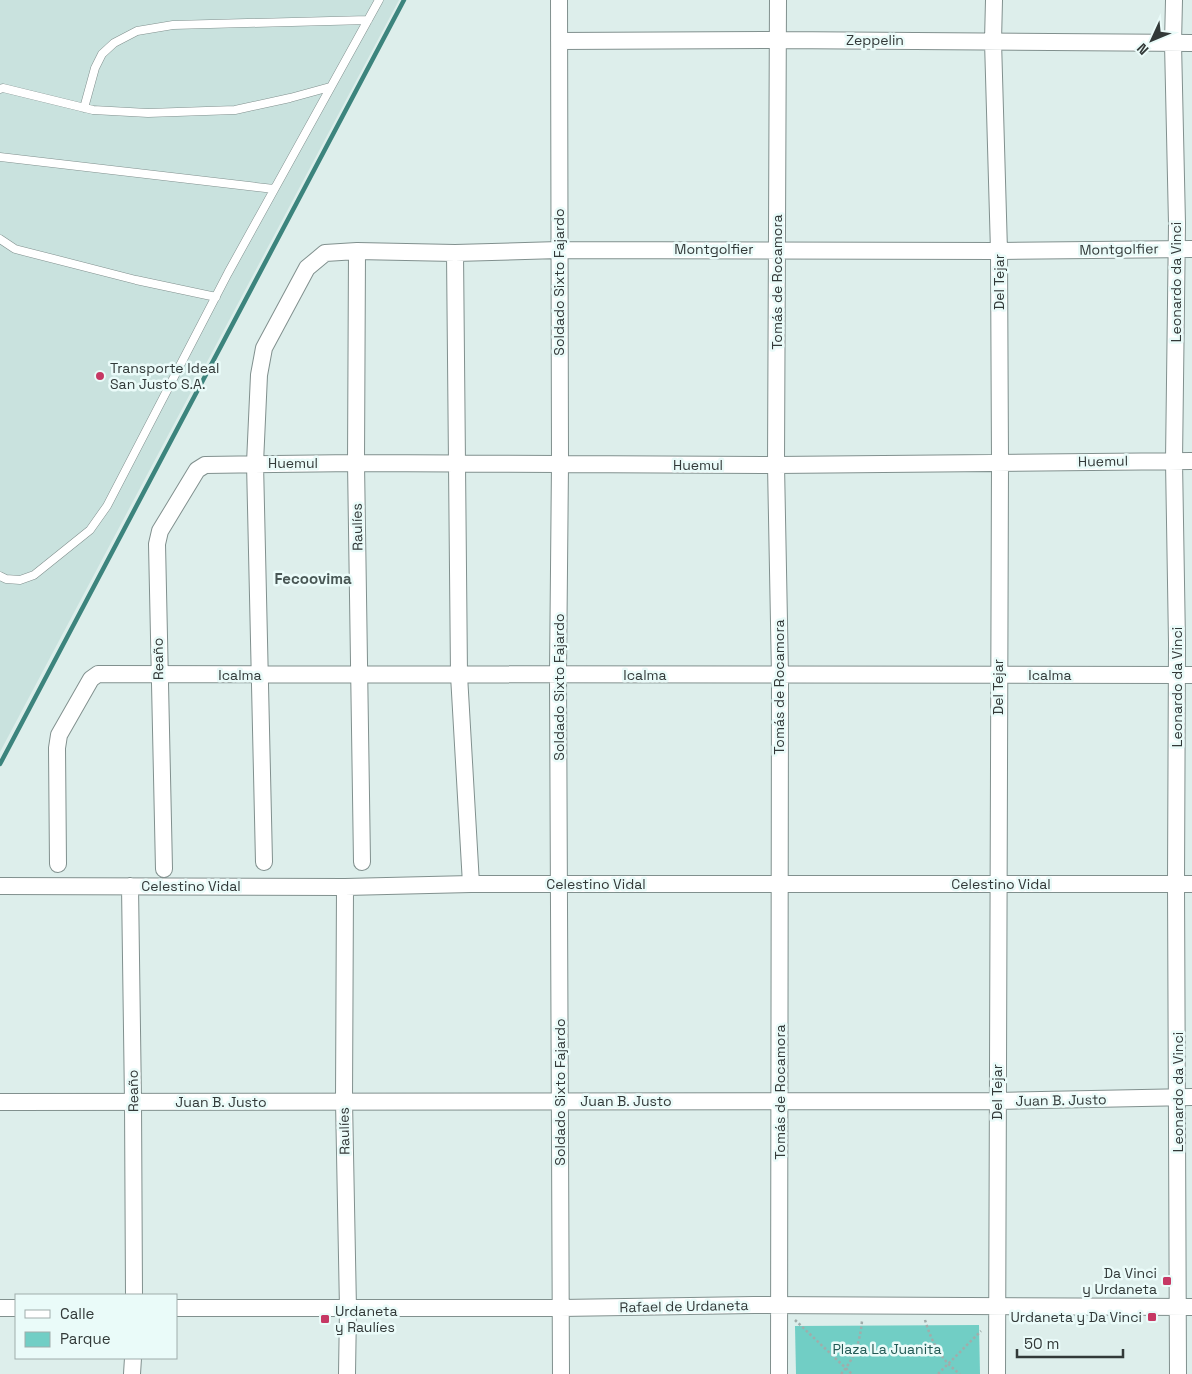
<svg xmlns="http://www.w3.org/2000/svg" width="1192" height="1374" font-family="'Space Grotesk',sans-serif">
	<rect width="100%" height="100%" fill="#ddeeeb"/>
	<path fill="#c9e2de" d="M0,0H399L0,752Z"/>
	<path fill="#71cec5" d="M979,1325L980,1374H796L795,1326Z"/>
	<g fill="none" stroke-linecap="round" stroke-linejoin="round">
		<path stroke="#3c847d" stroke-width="4.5" d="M0,764L404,0"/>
		<g stroke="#81908e" stroke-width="9">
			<path id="lane" d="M0,89L3,88L93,110L148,113L235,110L290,98L330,87
				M84,108L95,68L102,54L114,43L137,31L173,25L368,20
				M0,157L274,189
				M0,239L15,249L136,280L216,297
				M0,576L6,579L20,580L34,575L90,530L107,506L228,273L379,0"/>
		</g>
		<g stroke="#81908e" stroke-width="18">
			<path id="street" d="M559,0L560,464L558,674L561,1374
				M778,0L776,465L780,675L779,1374
				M994,0L993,41L999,251L1000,462L997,1374
				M1174,0L1173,43L1177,224L1174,461L1177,643L1176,884L1178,1374
				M559,41L778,40L1192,43
				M357,251L356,463L362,862
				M455,253L459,675L471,884
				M264,862L255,463L259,375L264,348L307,268L325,253L357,251L455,253L559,250L999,251L1192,249
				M58,864L57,748L59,735L91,679L98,674L1192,675
				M164,869L157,544L160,531L197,470L205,465L356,463L776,465L1192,461
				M0,886L345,887L471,884H1192
				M130,886L133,1102L134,1295
				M345,887L344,1101L348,1309L347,1374
				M0,1102L997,1101L1192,1097
				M0,1308H16
				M176,1308H561L754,1305L1192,1307
				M132,1374L133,1358"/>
		</g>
		<path stroke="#a0adab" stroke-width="2.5" stroke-dasharray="2.5 2.5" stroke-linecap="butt" d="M795,1320L852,1374
			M925,1320C932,1343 941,1360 960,1374
			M841,1374C855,1358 860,1341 862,1321
			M938,1374L981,1331"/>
		<use href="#lane" stroke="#fff" stroke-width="8"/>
		<use href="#street" stroke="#fff" stroke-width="16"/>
	</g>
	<g fill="#c63864" stroke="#eafbf9" stroke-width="2">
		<circle cx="100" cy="376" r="5"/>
		<rect x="1162" y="1276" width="10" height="10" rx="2.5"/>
		<rect x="1147" y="1312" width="10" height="10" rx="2.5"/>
		<rect x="320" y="1314" width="10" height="10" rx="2.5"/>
	</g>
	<g text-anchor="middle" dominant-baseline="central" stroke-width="5" stroke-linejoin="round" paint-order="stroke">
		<g font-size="14" fill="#323938" stroke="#eafbf9">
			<text x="875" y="40">Zeppelin</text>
			<text x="714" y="249">Montgolfier</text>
			<text transform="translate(1119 249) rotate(-1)">Montgolfier</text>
			<text transform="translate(559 282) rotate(-90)">Soldado Sixto Fajardo</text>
			<text transform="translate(777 282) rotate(-90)">Tomás de Rocamora</text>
			<text transform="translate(999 282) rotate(-90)">Del Tejar</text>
			<text transform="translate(1176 282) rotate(-90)">Leonardo da Vinci</text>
			<text transform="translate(1103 461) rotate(-1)">Huemul</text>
			<text x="293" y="463">Huemul</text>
			<text x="698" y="465">Huemul</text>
			<text transform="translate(357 527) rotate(-91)">Raulíes</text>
			<text transform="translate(158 659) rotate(-91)">Reaño</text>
			<text x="240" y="675">Icalma</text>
			<text x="645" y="675">Icalma</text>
			<text x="1050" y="675">Icalma</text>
			<text transform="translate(559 687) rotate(-90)">Soldado Sixto Fajardo</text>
			<text transform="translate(779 687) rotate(-90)">Tomás de Rocamora</text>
			<text transform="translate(998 687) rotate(-90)">Del Tejar</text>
			<text transform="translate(1177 687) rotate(-90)">Leonardo da Vinci</text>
			<text x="596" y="884">Celestino Vidal</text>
			<text x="1001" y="884">Celestino Vidal</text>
			<text x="191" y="886">Celestino Vidal</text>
			<text transform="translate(133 1091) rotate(-91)">Reaño</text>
			<text transform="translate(560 1092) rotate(-90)">Soldado Sixto Fajardo</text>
			<text transform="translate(780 1092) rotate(-90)">Tomás de Rocamora</text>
			<text transform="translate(997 1092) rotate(-90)">Del Tejar</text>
			<text transform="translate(1178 1092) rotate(-90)">Leonardo da Vinci</text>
			<text transform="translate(1061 1100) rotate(-1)">Juan B. Justo</text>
			<text x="626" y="1101">Juan B. Justo</text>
			<text x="221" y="1102">Juan B. Justo</text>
			<text transform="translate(344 1131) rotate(-91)">Raulíes</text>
			<text transform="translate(684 1306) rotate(-1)">Rafael de Urdaneta</text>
		</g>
		<g font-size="14" fill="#323938" stroke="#eafbf9" text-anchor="start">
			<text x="110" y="368">Transporte Ideal<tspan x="110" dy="16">San Justo S.A.</tspan></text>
			<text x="1157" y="1273" text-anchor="end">Da Vinci<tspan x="1157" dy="16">y Urdaneta</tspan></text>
			<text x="335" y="1311">Urdaneta<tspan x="335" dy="16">y Raulíes</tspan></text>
			<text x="1142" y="1317" text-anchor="end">Urdaneta y Da Vinci</text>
		</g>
		<g font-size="14" fill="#235a55" stroke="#eafbf9">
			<text x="887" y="1349">Plaza La Juanita</text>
		</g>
		<g font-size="15" font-weight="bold" fill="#485654" stroke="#eafbf9">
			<text x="313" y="578">Fecoovima</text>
		</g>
	</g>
	<rect x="15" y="1294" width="162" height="65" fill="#eafbf9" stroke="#a0adac"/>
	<rect x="25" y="1310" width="25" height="8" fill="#ffffff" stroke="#a0adac"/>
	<text x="60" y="1319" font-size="15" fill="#323938">Calle</text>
	<rect x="25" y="1332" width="25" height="15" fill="#71cec5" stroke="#a0adac"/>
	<text x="60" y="1344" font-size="15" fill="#323938">Parque</text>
	<g transform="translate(1152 40) rotate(226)" stroke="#eafbf9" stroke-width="4" paint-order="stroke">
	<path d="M0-4L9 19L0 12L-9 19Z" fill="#323938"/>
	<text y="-8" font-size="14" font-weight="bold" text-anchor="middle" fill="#323938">N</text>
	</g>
	<path d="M1017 1349v8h106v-8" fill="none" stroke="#323938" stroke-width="2.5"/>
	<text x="1024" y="1349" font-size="15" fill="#323938" stroke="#eafbf9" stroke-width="4" paint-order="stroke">50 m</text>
</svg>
